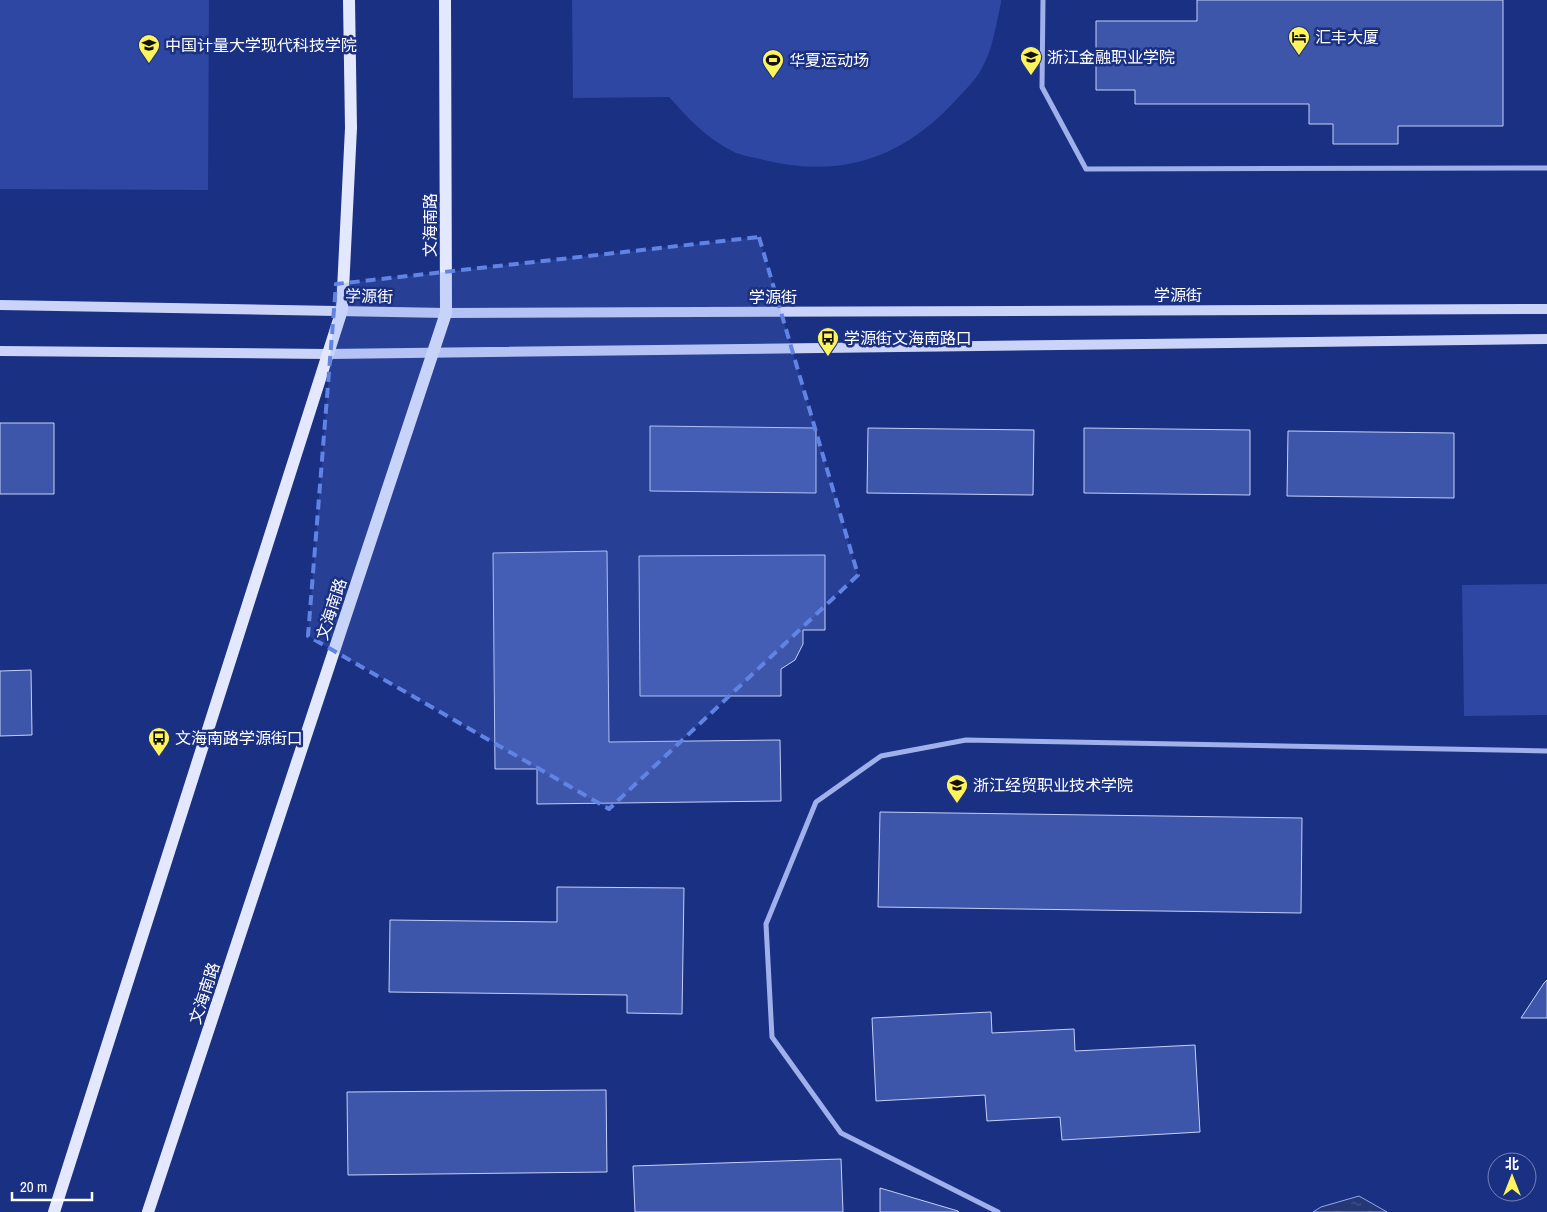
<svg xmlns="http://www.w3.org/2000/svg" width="1547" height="1212" font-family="'Archivo Narrow','Noto Sans SC',sans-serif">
	<defs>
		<pattern id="water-ripples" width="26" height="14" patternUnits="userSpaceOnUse" patternTransform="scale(1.25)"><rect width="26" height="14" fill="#263775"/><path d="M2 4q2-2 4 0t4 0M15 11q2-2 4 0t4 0" fill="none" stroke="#47558a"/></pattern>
	</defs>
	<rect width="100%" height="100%" fill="#1a3083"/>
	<path fill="#2d47a2" d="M0,0H209L208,190L0,189Z
		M572,0H1001V3C996,24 993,49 982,68C976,80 964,91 956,100C903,158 841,179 764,160C754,157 741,156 732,151C706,138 688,118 669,97L573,98Z
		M1547,584V715L1464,716L1462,585Z"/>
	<path fill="url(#water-ripples)" stroke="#92a7ed" d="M1359,1196L1387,1212H1313L1321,1207Z"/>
	<path fill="#3e56aa" stroke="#c4d0f8" d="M1197,0H1503V126H1398V144H1333V124H1309V104H1135V90H1096V21H1197Z
		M0,423H54V494H0Z
		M650,426L816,428V493L650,491Z
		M868,428L1034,430L1033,495L867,493Z
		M1084,428L1250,430V495L1084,493Z
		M1288,431L1454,433V498L1287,496Z
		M607,551L609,742L780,740L781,801L537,804V769H495L493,553Z
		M825,555V630H803V644L795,660L781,669V696H640L639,556Z
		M31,670L32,735L0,736V671Z
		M880,812L1302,818L1301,913L878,907Z
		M557,887L684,888L682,1014L627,1013V995L389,992L390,920L557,922Z
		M1547,980V1018H1521L1544,983Z
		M991,1012L992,1033L1074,1029L1075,1051L1195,1045L1200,1132L1062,1140L1060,1117L987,1121L985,1095L876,1101L872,1018Z
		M606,1090L607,1172L348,1175L347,1092Z
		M841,1159L843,1212H635L633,1166Z
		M880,1188L958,1211L959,1212H880Z"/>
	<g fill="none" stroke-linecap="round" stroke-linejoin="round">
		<path stroke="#9fb0eb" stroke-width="5" d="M1043,0L1042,87L1086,169L1547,168
			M998,1212L841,1133L772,1037L766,924L816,802L881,756L966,740L1547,751"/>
		<path stroke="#cbd4f8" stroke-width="10" d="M0,305L446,313L1547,309
			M0,351L328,354L1547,339"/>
		<path stroke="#e3e8ff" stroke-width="12" d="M54,1212L342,310L351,128L349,0
			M148,1212L446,313L445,0"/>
	</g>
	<path fill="#6183e4" fill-opacity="0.2" stroke="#6183e4" stroke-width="4" stroke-dasharray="10 6" stroke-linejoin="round" d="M759,237L858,575L609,809L308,636L336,284Z"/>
	<defs>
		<g id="hotel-pin" transform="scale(1.125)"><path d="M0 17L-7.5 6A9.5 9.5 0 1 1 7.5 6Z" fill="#fdf35b" stroke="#1a3083"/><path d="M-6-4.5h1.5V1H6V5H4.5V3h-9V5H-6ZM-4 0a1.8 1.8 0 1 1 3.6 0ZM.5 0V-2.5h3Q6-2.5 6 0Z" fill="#111"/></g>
		<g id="university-pin" transform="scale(1.125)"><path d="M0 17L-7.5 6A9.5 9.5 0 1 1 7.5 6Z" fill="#fdf35b" stroke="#1a3083"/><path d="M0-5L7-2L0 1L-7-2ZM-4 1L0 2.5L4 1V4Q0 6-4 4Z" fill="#111"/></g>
		<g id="stadium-pin" transform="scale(1.125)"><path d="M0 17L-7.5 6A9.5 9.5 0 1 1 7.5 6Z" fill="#fdf35b" stroke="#1a3083"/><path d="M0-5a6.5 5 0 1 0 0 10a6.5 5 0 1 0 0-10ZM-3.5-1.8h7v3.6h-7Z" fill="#111"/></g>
		<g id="bus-pin" transform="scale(1.125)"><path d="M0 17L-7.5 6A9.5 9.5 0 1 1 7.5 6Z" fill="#fdf35b" stroke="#1a3083"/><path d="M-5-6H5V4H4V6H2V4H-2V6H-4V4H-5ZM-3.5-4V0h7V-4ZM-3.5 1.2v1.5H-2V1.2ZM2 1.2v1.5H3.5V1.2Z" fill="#111"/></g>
	</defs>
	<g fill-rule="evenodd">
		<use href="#hotel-pin" x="1299" y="37"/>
		<use href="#university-pin" x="149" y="45"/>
		<use href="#university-pin" x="1031" y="57"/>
		<use href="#stadium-pin" x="773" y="60"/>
		<use href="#bus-pin" x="828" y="338"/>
		<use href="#bus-pin" x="159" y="738"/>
		<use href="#university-pin" x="957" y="785"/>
	</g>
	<g text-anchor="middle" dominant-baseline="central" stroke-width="5" stroke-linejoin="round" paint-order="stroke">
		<g font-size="16" fill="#fff" stroke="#1a3083" text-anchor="start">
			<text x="1315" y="37">汇丰大厦</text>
			<text x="165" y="45">中国计量大学现代科技学院</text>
			<text x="1047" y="57">浙江金融职业学院</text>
			<text x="789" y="60">华夏运动场</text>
			<text x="844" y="338">学源街文海南路口</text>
			<text x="175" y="738">文海南路学源街口</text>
			<text x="973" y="785">浙江经贸职业技术学院</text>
		</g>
		<g font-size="16" fill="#fff" stroke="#1a3083">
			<text transform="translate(430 225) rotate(-90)">文海南路</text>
			<text x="1178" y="295">学源街</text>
			<text transform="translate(369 296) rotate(1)">学源街</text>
			<text x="773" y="297">学源街</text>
			<text transform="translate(331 609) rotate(-72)">文海南路</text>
			<text transform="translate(204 993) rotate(-72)">文海南路</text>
		</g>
	</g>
	<g transform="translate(1512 1177)"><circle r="24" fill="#1a3083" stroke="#7683b5"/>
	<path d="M0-4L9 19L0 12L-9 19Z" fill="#fdf35b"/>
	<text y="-8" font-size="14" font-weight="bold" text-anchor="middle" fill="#ffffff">北</text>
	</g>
	<path d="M12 1192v8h80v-8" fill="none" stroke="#ffffff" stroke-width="2.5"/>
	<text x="20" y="1192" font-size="15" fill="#ffffff" stroke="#1a3083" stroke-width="4" paint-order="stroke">20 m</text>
</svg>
